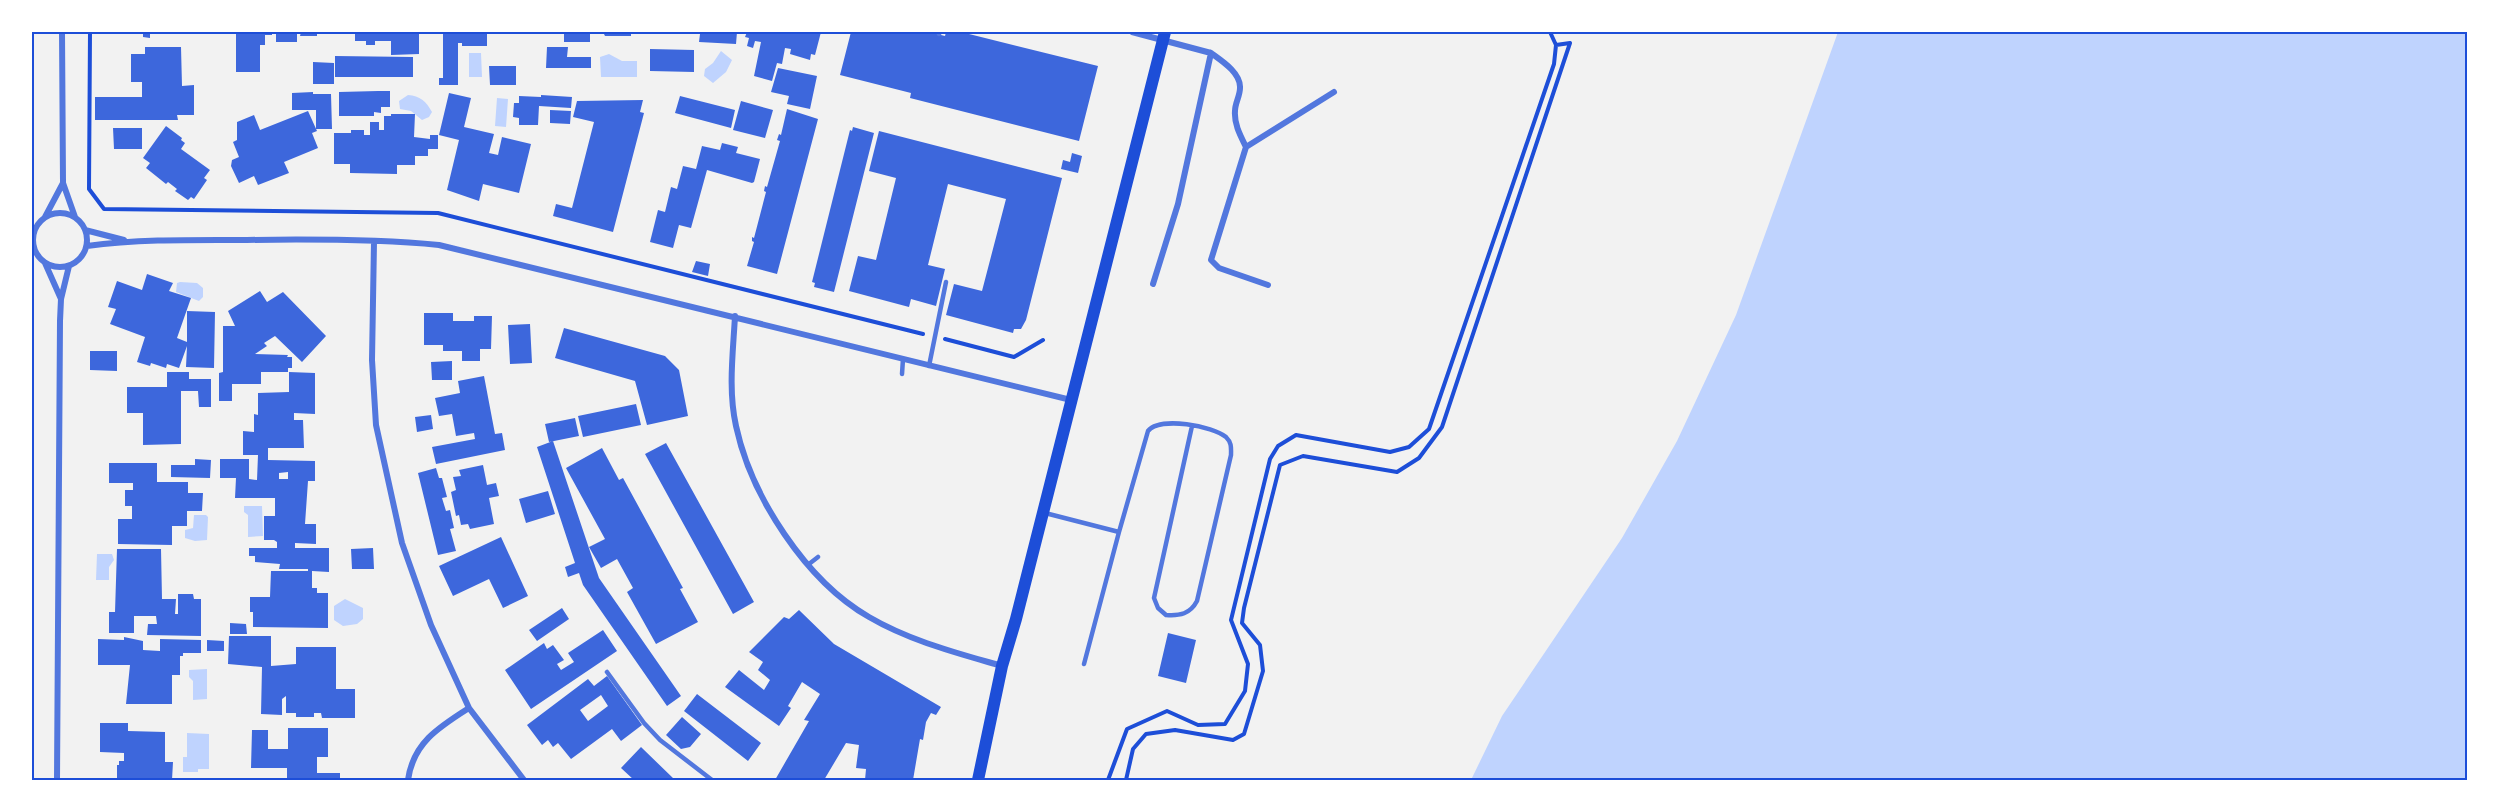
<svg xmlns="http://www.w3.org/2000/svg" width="2499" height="812" font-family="Roboto,sans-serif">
	<rect width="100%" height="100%" fill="#f2f2f2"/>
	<path fill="#bfd3fe" d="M1838,32H2467V780H1471L1502,716L1622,538L1677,441L1736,315Z
		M721,51L732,60L726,72L713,83L704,76L705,69L713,63Z
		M469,53H481L482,77H469Z
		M609,54L622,61H637V77H601L600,57Z
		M408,95C420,96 426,101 432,112L429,117L422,120L411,111L400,109L399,101Z
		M497,98L508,99L506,127L495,126Z
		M180,282L197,283L203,288V297L199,301L176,292L177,283Z
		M244,506H262L263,536L248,537V515L244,512Z
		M194,515H206L208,517L207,540L195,541L185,538V530L193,528Z
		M97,554H112L114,560L109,567V580H96Z
		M345,599L363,608V619L357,624L343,626L334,620V606Z
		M207,669V699L193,700V681L189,677V670Z
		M187,733L209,734V769H198V772H183V757H187Z"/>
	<path fill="#3d67dc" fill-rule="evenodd" d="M127,32H150V38L143,37V34H127Z
		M236,32H272V35H265V45H260V72H236Z
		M276,32H297V42H276Z
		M301,32H317V36H300Z
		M355,32H419V54L391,55V41H375V45H366V41H355Z
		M443,32H487V46H462V43H458V85H439V78H443Z
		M564,32H590V42H564Z
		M603,32H631V36H605Z
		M688,32H737L736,44L699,42L700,34Z
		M747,32H821L815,55L811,54L810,60L790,54L791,49L785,48L782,64L777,63L772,81L754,76L761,42L755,41L753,48L747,46L749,38L745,37Z
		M851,32H929L945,36L946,32H961L1098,66L1079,141L910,98L911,93L840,75Z
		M145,47H181L182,86L194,85V115H177L178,120H95V97H142V82H131V54H145Z
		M547,47H568L567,57H591V68H546Z
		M650,49L694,50V72L650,71Z
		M335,56L413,57V77H335Z
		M313,62L334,63V84H313Z
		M489,66H516V85H490Z
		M778,68L817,76L810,109L787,104L789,96L771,92Z
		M378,91H390V107H381V113L374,112V116H339V92Z
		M313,92V94H331L332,129H316V110H292V93Z
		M449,93L471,98L464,127L494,134L489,153L498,155L502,137L531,144L519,193L483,184L479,201L447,190L459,140L439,135Z
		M541,95L572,97L571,108L539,106L538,125H519V118L513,117L514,103H519V96L541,97Z
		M680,96L735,110L731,128L675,113Z
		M643,100L640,112L644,113L613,232L553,216L556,204L572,208L594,122L573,117L577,101Z
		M741,101L773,110L765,138L733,130Z
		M787,109L818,119L777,274L747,266L754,242L752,241V237L754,238L766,192L764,191L765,186L767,187L780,141L777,140L779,134L781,135Z
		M550,110L571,111L570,124L550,123Z
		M308,111L317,131L312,133L318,148L284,162L289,173L258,185L254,176L239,183L231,166L232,160L239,157L233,142L237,140V122L254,115L260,130Z
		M391,114H415L414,137L430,139V135H438V149H428V156H415V165H397V174L350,173V164H334V133H351V130H364V135H370V122H379V130H384V116H391Z
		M166,126L182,138L181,140L185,143L181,149L210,170L204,178L207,180L194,199L191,197L188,200L175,191L177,189L168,182L166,184L146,168L150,163L143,158Z
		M853,127L874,133L834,292L814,287L815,283L812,282L850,130L852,131Z
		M113,128H142V149H114Z
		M879,131L1062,178L1026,320L1021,329H1014L1013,333L946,315L954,284L982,291L1006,199L948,184L928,265L945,269L936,306L911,299L909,307L849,291L858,256L876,260L896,178L869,171Z
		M722,143L738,147L736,153L760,159L754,182L752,183L707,170L691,228L679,225L673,248L650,242L658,210L665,212L671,187L677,189L683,166L696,169L702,146L720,150Z
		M1072,153L1082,156L1078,173L1061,169L1063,160L1070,162Z
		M696,261L710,264L708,276L692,272Z
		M147,274L173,283L169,291L191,298L177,338L187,342V311L215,312L214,368L186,367L187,346L179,368L167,364L166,368L151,363L150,366L137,362L145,337L110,324L116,309L108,307L117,281L142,290Z
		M260,291L267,302L283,292L326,336L302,362L275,336L264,343L267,346L255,354L288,355L287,357H292V368H288V372H261V384H232V401H219V373L223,372V326H235L228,311Z
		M424,313H453V321H474V316H492L491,349H480V361H462V351H443V345H424Z
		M530,324L532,363L510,364L508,325Z
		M564,328L665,356L679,370L688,416L647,425L635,381L555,358Z
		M90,351H117V371L90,370Z
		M452,361V380H432L431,362Z
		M167,372H189V379H211V407H199L198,391H181V444L143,445V413H127V387H167Z
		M289,372L315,373V414L294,413V420H303L304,448H268V460L315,461V481H308L305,524H316V544L295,543V548H329V572L312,571V588H317V593H328V628L253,627V612H250V597H270L271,571H308V569H279L280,564L255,562V556H249V548H277V542L274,540H264V516H275V498H235L236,478H220V459H249V479L257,480L258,455H243V431L254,432V414L258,415V393L289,392ZM288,472V479H279V473Z
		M484,376L495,434L502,433L505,450L436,464L432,447L475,439L474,433L456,436L452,414L439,416L435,398L460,393L458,381Z
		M636,404L641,425L583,437L578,416Z
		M431,415L433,429L417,432L415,417Z
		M575,418L579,436L549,442L545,424Z
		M553,441L599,578L681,696L667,706L583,585L579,573L568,577L565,567L575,563L537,447Z
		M666,443L754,602L733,614L645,454Z
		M602,448L619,480L623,478L683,588L680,589L698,622L656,644L627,592L633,588L617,559L601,568L589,547L605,539L566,468Z
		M195,459L211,460L210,478L171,477V465H195Z
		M109,463H157V482H188V493H203L202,511H187V526H172V545L118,544V519H132V506H125V490H133V483H109Z
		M483,465L487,485L496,483L499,496L489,498L494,524L470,529L468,524L461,525L459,515L456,516L451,492L456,490L453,477L461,476L459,470Z
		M436,468L439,478H442L447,497L442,498L446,511L450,510L454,528L450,529L456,551L438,555L418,473Z
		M548,491L555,514L526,523L519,499Z
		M501,537L528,596L503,608L489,579L453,596L439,566Z
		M373,548L374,569H352L351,549Z
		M117,549H161L162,599H176L175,614H178V594H193L194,599H201V636L147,635L148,624H157L156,616H134V633H109V612H115Z
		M562,608L569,619L537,641L529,630Z
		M799,610L834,644L941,707L936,715L931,713L926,722L923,740L920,739L913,780H865L866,769L856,768L859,745L846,743L824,780H775L809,721L804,720L820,694L802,682L788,706L791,708L779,726L725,687L739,670L764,690L770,680L758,670L763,662L749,652L784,617L789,619Z
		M230,623L246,624L247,634H230Z
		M603,630L617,651L531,709L505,670L544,643L547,649L553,645L564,660L557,664L561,670L574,662L568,653Z
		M1168,633L1196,640L1186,683L1158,676Z
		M229,636H271V666L296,664V647H336V689H355V718H322L321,713H314V717H296V713H286V696L282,699V715L261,714L262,667L228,664Z
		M124,637L143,641V650L160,651V639L201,640V653H183V656H180V675H172V704H126L130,665H98V639L124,640Z
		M207,640L224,641V651H207Z
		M607,676L642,725L621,741L612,729L571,759L558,743L553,747L548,740L542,745L527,725L588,679L594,686ZM601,695L608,706L588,721L580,710Z
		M697,694L761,743L748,761L684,711Z
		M682,717L701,734L690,747L681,749L666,735Z
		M100,723H128V731L165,732V762H173L172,780H117V765H119V761H124V753L100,752Z
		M288,728H328V757H317V773H340V780H287V768H251L252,730H268V749H288Z
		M641,747L675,780H634L621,768Z"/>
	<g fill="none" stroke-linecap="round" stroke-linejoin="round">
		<path stroke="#1d4ed8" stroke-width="4" d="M90,32L89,189L104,209L438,213L923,334
			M945,339L1014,357L1043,340
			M1108,780L1127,729L1167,711L1198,725L1225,724L1245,691L1248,664L1231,620L1270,459L1278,446L1296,435L1390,452L1409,447L1429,429L1554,64L1556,45L1550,32
			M1126,780L1133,749L1146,734L1175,730L1233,740L1244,734L1263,671L1260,645L1242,623L1244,608L1280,465L1303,456L1397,472L1419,458L1442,427L1570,43L1556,45"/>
		<path stroke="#5277de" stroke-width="4.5" d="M939,34L940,32
			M929,366L946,282
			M902,374L903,359
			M1045,513L1119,532
			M809,564L818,557
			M1084,664L1119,532L1148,431C1160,416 1213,426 1226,437C1232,443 1231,448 1231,455L1197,601C1190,614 1180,616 1166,615L1158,608L1154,598L1192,426
			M607,672L644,723L660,740L712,780"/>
		<path stroke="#5277de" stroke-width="6" d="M62,32L63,183L75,217
			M1132,32L1211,53L1178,204L1153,284
			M1211,53C1222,61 1241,73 1240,88C1240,96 1235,103 1235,111C1234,124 1240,135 1246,147
			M33 240a27 27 0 1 1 54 0a27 27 0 1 1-54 0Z
			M45,217L63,183
			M85,230L124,240
			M374,242L372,360L376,425L402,543L431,625L469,708L524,780
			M87,246C140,239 193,240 247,240C311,239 376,239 439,245L1071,400
			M45,263L61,299
			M1268,285L1219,268L1211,260L1246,147L1334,92
			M735,316C733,353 728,390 736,426C751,496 806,581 869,617C910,641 957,653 1002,666
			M57,780L60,321L61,299L69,266
			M408,780C413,743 439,727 469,708"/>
		<path stroke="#1d4ed8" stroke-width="12" d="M978,780L1002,666L1016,619L1165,32"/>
	</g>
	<rect width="2499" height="812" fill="none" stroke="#ffffff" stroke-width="66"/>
	<rect x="33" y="33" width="2433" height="746" fill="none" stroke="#1d4ed8" stroke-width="2"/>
</svg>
